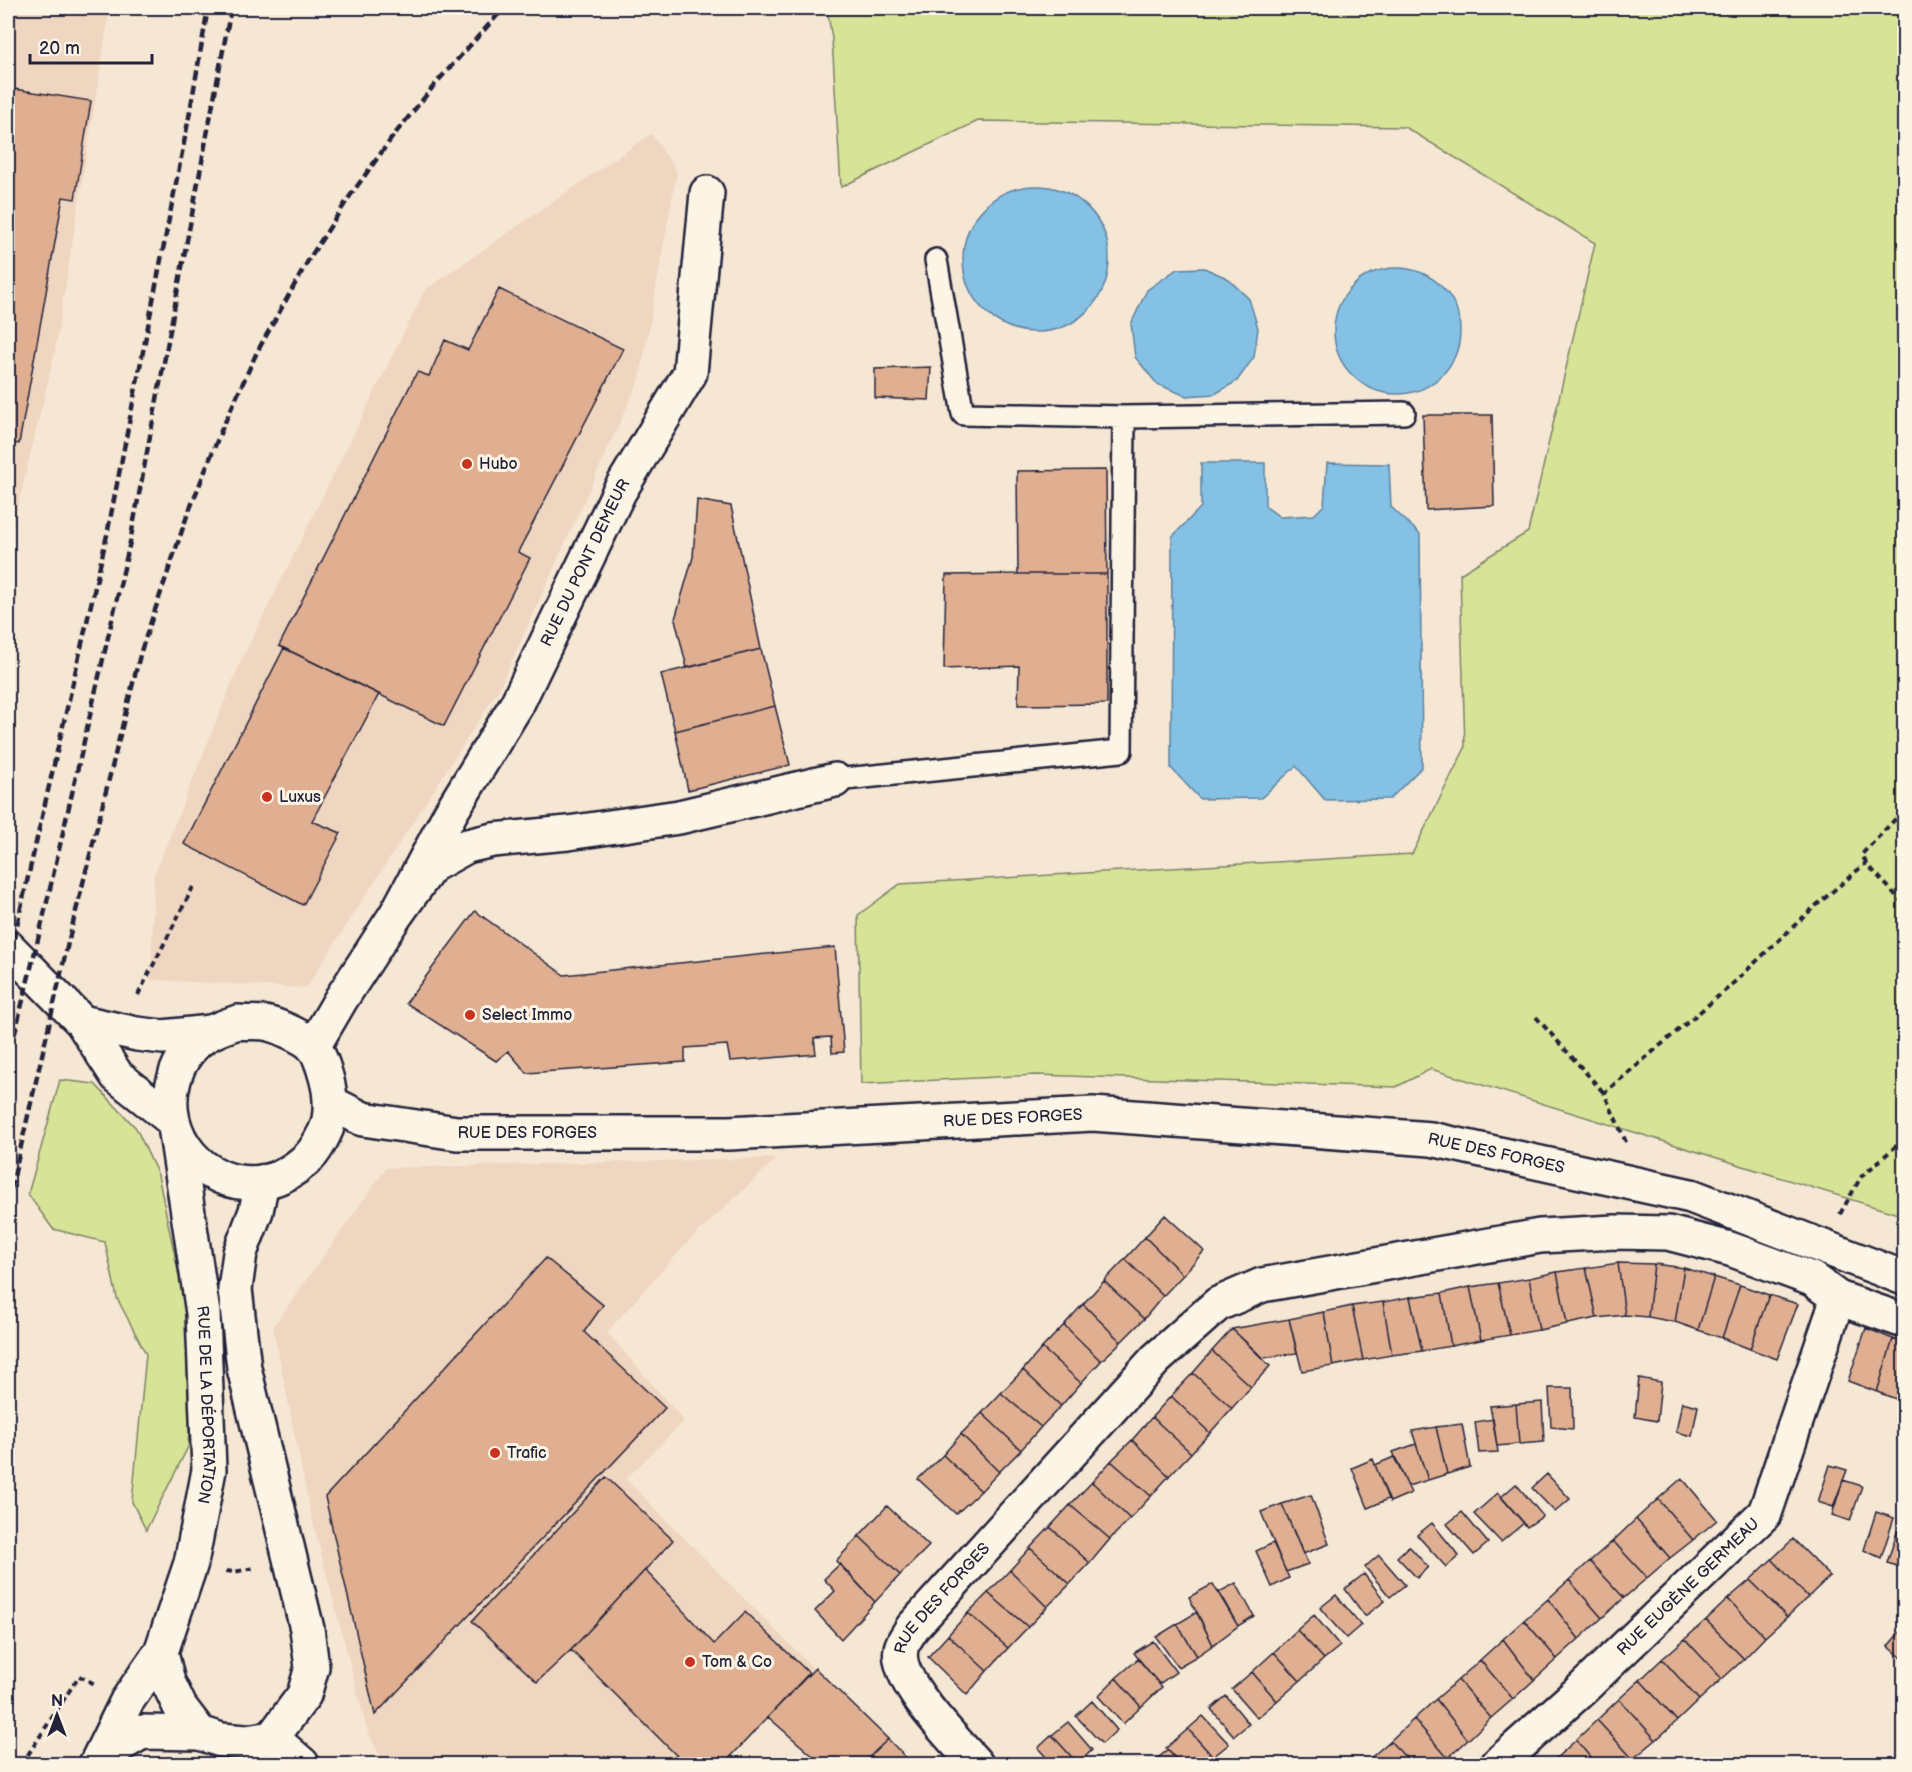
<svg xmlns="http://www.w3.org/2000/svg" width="1912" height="1772" font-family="'Balsamiq Sans',sans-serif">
	<rect width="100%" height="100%" fill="#f6e7d4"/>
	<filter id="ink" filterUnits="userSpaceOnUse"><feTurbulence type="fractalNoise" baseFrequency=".0167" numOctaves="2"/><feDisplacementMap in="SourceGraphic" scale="12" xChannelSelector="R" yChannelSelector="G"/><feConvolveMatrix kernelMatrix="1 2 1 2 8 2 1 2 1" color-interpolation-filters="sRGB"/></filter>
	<g filter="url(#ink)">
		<path fill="#efd6c0" d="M8,8H110L54,357L8,547Z
			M651,134L677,171L640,378L499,689L306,988L151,980L154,875L240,663L425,290Z
			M777,1158L688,1242L607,1332L684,1421L626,1479L814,1669L725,1764H384L367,1730L310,1511L273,1327L386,1168Z"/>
		<path fill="#d7e396" stroke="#7c8268" stroke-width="1.5" d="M827,8H1904V1216L1431,1069L1396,1087L1036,1075L861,1084L858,915L900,884L1412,854L1465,748L1460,574L1528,532L1595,243L1405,127L978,121L841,187L832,39Z
			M60,1080L95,1084L136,1128L158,1175L194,1348L188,1447L146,1530L132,1502L146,1354L117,1298L105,1242L53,1229L28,1194Z"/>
		<path fill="#84c1e4" stroke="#5d81a0" stroke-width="1.5" d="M963 259a73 73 0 1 1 146 0a73 73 0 1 1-146 0Z
			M1204,268L1227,278L1249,299L1258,328L1254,357L1237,381L1215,394L1186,396L1157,384L1135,357L1131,324L1147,290L1177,269Z
			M1334 331a63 63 0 1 1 126 0a63 63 0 1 1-126 0Z
			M1201,463H1265V506L1280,517L1314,515L1324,505L1327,463L1389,464L1391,507L1420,534L1422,767L1390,799L1325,800L1296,766L1261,798L1200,799L1171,768L1172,537L1201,507Z"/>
		<path fill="#e0af91" stroke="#22223b" stroke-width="1.5" d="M8,88L91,101L75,199L63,197L19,444L8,442Z
			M499,289L623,349L518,552L530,558L444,726L279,646L417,372L429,376L445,340L468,350Z
			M931,367L929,400L875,398V369Z
			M1423,415H1492L1494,506L1426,510Z
			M1106,470L1107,574H1018L1017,471Z
			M697,500L731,506L761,649L687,668L675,619L693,557Z
			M1018,574H1107V704L1018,705L1019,666L944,669L946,575Z
			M284,648L379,694L312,821L341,833L303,905L184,844Z
			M761,649L775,706L675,731L661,674Z
			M775,706L790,765L688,790L675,731Z
			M475,911L564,975L835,947L844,1052L832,1053L831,1037L814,1038L816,1054L758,1059L730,1061L727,1045L685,1048V1062L527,1073L508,1051L496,1061L406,1003Z
			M1165,1215L1204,1251L1183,1275L1145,1237Z
			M1145,1237L1183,1275L1163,1296L1125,1259Z
			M546,1258L603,1305L584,1332L665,1408L375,1715L325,1497Z
			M1125,1259L1163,1296L1144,1319L1104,1281Z
			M1618,1263L1625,1315L1597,1318L1586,1268Z
			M1618,1263L1654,1264L1648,1317L1625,1315Z
			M1654,1264L1684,1268L1675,1322L1648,1317Z
			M1586,1268L1597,1318L1567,1324L1557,1272Z
			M1684,1268L1714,1277L1698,1330L1675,1322Z
			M1557,1272L1567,1324L1539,1330L1529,1278Z
			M1714,1277L1740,1285L1722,1338L1698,1330Z
			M1529,1278L1539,1330L1510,1335L1498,1283Z
			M1104,1281L1144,1319L1121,1342L1083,1304Z
			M1498,1283L1510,1335L1481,1340L1470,1287Z
			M1740,1285L1769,1295L1750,1349L1722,1338Z
			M1470,1287L1481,1340L1451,1346L1442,1293Z
			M1442,1293L1451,1346L1422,1351L1410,1297Z
			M1769,1295L1798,1304L1777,1359L1750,1349Z
			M1410,1297L1422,1351L1392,1355L1383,1302Z
			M1383,1302L1392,1355L1363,1360L1352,1306Z
			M1083,1304L1121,1342L1101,1361L1064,1325Z
			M1352,1306L1363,1360L1333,1366L1324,1312Z
			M1324,1312L1333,1366L1302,1371L1289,1319Z
			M1289,1319L1297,1353L1263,1358L1232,1329Z
			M1064,1325L1101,1361L1081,1383L1042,1348Z
			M1866,1328L1893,1339L1877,1392L1848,1381Z
			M1232,1329L1270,1366L1251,1387L1212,1351Z
			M1893,1339L1904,1343V1402L1877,1392Z
			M1042,1348L1081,1383L1061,1406L1023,1370Z
			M1212,1351L1251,1387L1232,1408L1193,1373Z
			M1023,1370L1061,1406L1041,1427L1001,1393Z
			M1193,1373L1232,1408L1210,1433L1171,1396Z
			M1639,1378L1661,1382L1657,1421L1635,1417Z
			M1549,1388H1572L1573,1429L1551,1427Z
			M1001,1393L1041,1427L1021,1450L982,1413Z
			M1171,1396L1210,1433L1191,1453L1152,1417Z
			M1542,1402L1544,1442L1519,1444L1516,1404Z
			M1682,1402L1698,1406L1692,1436L1676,1432Z
			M1516,1404L1519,1444L1497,1446L1490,1406Z
			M982,1413L1021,1450L999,1472L961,1434Z
			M1152,1417L1191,1453L1169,1476L1132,1440Z
			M1493,1419L1498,1452L1479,1453L1475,1422Z
			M1462,1424L1470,1467L1447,1474L1436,1427Z
			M1436,1427L1447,1474L1428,1480L1412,1431Z
			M961,1434L999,1472L981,1491L943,1455Z
			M1132,1440L1169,1476L1151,1496L1111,1461Z
			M1416,1444L1428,1480L1408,1486L1393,1452Z
			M943,1455L981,1491L956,1514L918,1479Z
			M1394,1457L1411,1493L1390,1502L1375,1465Z
			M1373,1459L1388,1499L1368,1508L1352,1468Z
			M1111,1461L1151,1496L1130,1519L1092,1482Z
			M1830,1465L1847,1470L1833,1507L1818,1502Z
			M1547,1474L1570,1499L1555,1512L1532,1488Z
			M606,1477L673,1540L571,1650L537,1682L472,1621Z
			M1682,1478L1717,1520L1693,1540L1658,1499Z
			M1843,1480L1862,1486L1850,1521L1832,1515Z
			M1092,1482L1130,1519L1110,1539L1070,1505Z
			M1516,1484L1543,1516L1527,1527L1501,1497Z
			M1498,1493L1524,1523L1501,1542L1474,1514Z
			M1311,1495L1329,1544L1303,1554L1282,1504Z
			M1658,1499L1693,1540L1670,1558L1636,1519Z
			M1282,1504L1308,1564L1286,1572L1261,1512Z
			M1070,1505L1110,1539L1090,1563L1050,1527Z
			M887,1506L929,1546L900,1575L859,1536Z
			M1462,1512L1488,1543L1474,1555L1447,1524Z
			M1876,1512L1894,1518L1881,1558L1864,1550Z
			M1636,1519L1670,1558L1647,1578L1613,1541Z
			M1432,1523L1459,1556L1446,1567L1417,1535Z
			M1899,1526L1904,1528V1568L1887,1563Z
			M1050,1527L1090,1563L1070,1584L1030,1548Z
			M859,1536L900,1575L875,1602L836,1561Z
			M1793,1539L1830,1576L1808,1597L1772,1559Z
			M1613,1541L1647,1578L1624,1598L1590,1561Z
			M1273,1543L1289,1578L1272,1587L1256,1551Z
			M1409,1546L1428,1567L1417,1578L1397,1557Z
			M1030,1548L1070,1584L1047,1607L1010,1570Z
			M1379,1555L1405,1585L1390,1597L1365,1567Z
			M1772,1559L1808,1597L1787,1617L1750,1580Z
			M1590,1561L1624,1598L1602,1618L1569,1580Z
			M840,1564L875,1602L841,1639L815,1611L835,1591L824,1579Z
			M645,1570L714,1644L745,1612L809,1673L724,1764H685L571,1650Z
			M1010,1570L1047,1607L1028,1627L988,1593Z
			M1364,1574L1385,1601L1365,1616L1345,1589Z
			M1569,1580L1602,1618L1579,1639L1548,1599Z
			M1750,1580L1787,1617L1765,1637L1728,1599Z
			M1236,1583L1254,1616L1238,1626L1219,1592Z
			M1213,1584L1238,1626L1213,1645L1189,1597Z
			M988,1593L1028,1627L1008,1648L968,1613Z
			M1336,1595L1361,1625L1346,1638L1320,1608Z
			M1548,1599L1579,1639L1557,1659L1524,1620Z
			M1728,1599L1765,1637L1744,1659L1706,1620Z
			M1197,1612L1213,1645L1197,1656L1177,1624Z
			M968,1613L1008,1648L987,1671L948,1635Z
			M1314,1615L1340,1646L1324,1659L1297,1630Z
			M1524,1620L1557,1659L1534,1680L1503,1639Z
			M1706,1620L1744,1659L1722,1679L1685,1639Z
			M1177,1624L1197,1656L1178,1667L1156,1637Z
			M1904,1627V1658L1903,1659L1888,1646Z
			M1297,1630L1324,1659L1300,1681L1274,1652Z
			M948,1635L987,1671L967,1695L928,1657Z
			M1503,1639L1534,1680L1513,1699L1480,1660Z
			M1685,1639L1722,1679L1699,1700L1662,1659Z
			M1153,1641L1176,1672L1159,1684L1134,1653Z
			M1274,1652L1300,1681L1277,1701L1252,1672Z
			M1138,1659L1162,1687L1141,1707L1116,1678Z
			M1662,1659L1699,1700L1677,1721L1640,1680Z
			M1480,1660L1513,1699L1491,1718L1458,1680Z
			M815,1668L888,1739L862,1764H822L768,1717Z
			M1252,1672L1277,1701L1257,1718L1232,1689Z
			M1116,1678L1141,1707L1123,1724L1098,1696Z
			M1458,1680L1491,1718L1468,1740L1436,1699Z
			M1640,1680L1677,1721L1656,1740L1619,1699Z
			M1226,1696L1249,1724L1234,1736L1211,1709Z
			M1436,1699L1468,1740L1448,1758L1414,1719Z
			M1619,1699L1656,1740L1633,1759L1597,1720Z
			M1092,1701L1117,1730L1102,1744L1076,1716Z
			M1203,1716L1229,1744L1213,1757L1188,1729Z
			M1414,1719L1448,1758L1441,1764H1412L1390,1741Z
			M1597,1720L1633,1759L1627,1764H1596L1576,1740Z
			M1068,1722L1092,1750L1078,1764L1052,1735Z
			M1188,1729L1214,1758L1206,1764H1180L1166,1748Z
			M1052,1735L1078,1764H1052L1038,1748Z
			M888,1739L912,1764H862Z
			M1576,1740L1596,1764H1558L1554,1760Z
			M1390,1741L1412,1764H1371L1368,1760Z
			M1168,1750L1180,1764H1150Z"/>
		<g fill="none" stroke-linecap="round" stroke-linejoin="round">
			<g stroke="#22223b" stroke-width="26">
				<path id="lane" d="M936,260L963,414L1124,417L1404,413
					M835,780L1121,751L1124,417"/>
			</g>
			<g stroke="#22223b" stroke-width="38">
				<g id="street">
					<path id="s1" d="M397,913L451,812L517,704L619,492L690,373L707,193"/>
					<path d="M313,1047L341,999L397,913L431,866L467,846L493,840L568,833L679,817L835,780"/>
					<path id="s2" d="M976,1764C955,1740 894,1681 901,1649C902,1642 909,1634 912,1628L1156,1359L1218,1304L1262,1285L1540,1236L1615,1232L1668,1233L1730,1249L1812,1279L1838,1298L1904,1321"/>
					<path id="s3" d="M1498,1764L1581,1690L1765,1513L1838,1298"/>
				</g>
			</g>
			<g stroke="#22223b" stroke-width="38">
				<g id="secondary">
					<path d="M8,947L82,1022L117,1076L171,1119"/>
					<path d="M82,1022L137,1034L163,1037L211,1032"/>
					<path d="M238,1022C247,1023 256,1022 265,1023C277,1025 306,1038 314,1047C321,1057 327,1078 329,1090C331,1104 331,1121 324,1134C320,1142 315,1151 309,1157C296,1169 279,1180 261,1182C204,1190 158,1134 174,1080C179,1060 193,1041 212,1032C220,1028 229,1025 238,1022Z"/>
					<path id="s4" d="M331,1103L363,1119L457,1133H729L1093,1114L1431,1139L1691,1196L1904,1278"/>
					<path id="s5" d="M176,1133L203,1313L209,1470L191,1563L161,1652L168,1682L180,1707L200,1733L221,1740L246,1742L272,1738L304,1695L312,1667L307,1629L244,1368L235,1289L240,1253L256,1211L262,1182"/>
					<path d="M272,1738L302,1764"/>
					<path d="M101,1756L142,1732L200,1733"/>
					<path d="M96,1764L127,1701L161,1652"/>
				</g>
			</g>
			<path stroke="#22223b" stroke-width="4" stroke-dasharray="6 4.5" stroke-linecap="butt" d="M1866,863L1862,854L1904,810
				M138,995L193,887
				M1536,1017L1604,1093
				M1626,1142L1604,1093L1727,989L1812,909L1866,863L1904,904
				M1840,1214L1861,1177L1904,1139
				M226,1571L234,1572L254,1568
				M22,1764L79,1676L95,1684"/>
			<use href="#lane" stroke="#fcf5e5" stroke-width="21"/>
			<use href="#street" stroke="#fcf5e5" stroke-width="33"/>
			<use href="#secondary" stroke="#fcf5e5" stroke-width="33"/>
			<path stroke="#22223b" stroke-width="4.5" stroke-dasharray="9 4.5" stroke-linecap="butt" d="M8,964L107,535L189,117L208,8
				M8,1061L43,919L130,542L231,8
				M8,1202L68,943L141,651L187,516L221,431L257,352L309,259L350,196L394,135L437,82L504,8"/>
		</g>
	</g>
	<g fill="#c8321e" stroke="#fcf5e5" stroke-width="2">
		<circle cx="467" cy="464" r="6"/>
		<circle cx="267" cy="797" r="6"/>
		<circle cx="470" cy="1015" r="6"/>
		<circle cx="495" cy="1453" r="6"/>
		<circle cx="690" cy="1662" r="6"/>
	</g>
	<g text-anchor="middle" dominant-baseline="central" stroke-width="6" stroke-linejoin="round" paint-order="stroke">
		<g font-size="16" fill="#22223b" stroke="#fcf5e5" text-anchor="start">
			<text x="479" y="464">Hubo</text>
			<text x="279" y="797">Luxus</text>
			<text x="482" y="1015">Select Immo</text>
			<text x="507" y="1453">Trafic</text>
			<text x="702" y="1662">Tom &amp; Co</text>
		</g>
		<g font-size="16" fill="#22223b" stroke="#fcf5e5">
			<text stroke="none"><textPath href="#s1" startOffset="398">RUE DU PONT DEMEUR</textPath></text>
			<text stroke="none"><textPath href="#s4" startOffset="687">RUE DES FORGES</textPath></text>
			<text stroke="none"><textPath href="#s4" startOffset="201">RUE DES FORGES</textPath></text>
			<text stroke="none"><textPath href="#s4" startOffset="1173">RUE DES FORGES</textPath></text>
			<text stroke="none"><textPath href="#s5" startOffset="274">RUE DE LA DÉPORTATION</textPath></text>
			<text stroke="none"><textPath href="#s3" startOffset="260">RUE EUGÈNE GERMEAU</textPath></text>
			<text stroke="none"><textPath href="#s2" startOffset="206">RUE DES FORGES</textPath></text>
		</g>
	</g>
	<rect width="1912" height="1772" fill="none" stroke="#fcf5e5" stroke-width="30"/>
	<rect x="15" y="15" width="1882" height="1742" fill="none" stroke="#22223b" stroke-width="2" filter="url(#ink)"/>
	<g transform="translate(57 1715)" stroke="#fcf5e5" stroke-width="4.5" paint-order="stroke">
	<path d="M0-4.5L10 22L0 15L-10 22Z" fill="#22223b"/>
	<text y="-9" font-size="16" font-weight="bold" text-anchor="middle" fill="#22223b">N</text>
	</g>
	<path d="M30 54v9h122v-9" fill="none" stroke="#22223b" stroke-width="3"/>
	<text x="39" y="54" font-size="18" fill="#22223b" stroke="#fcf5e5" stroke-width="4.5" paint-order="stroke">20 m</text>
</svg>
